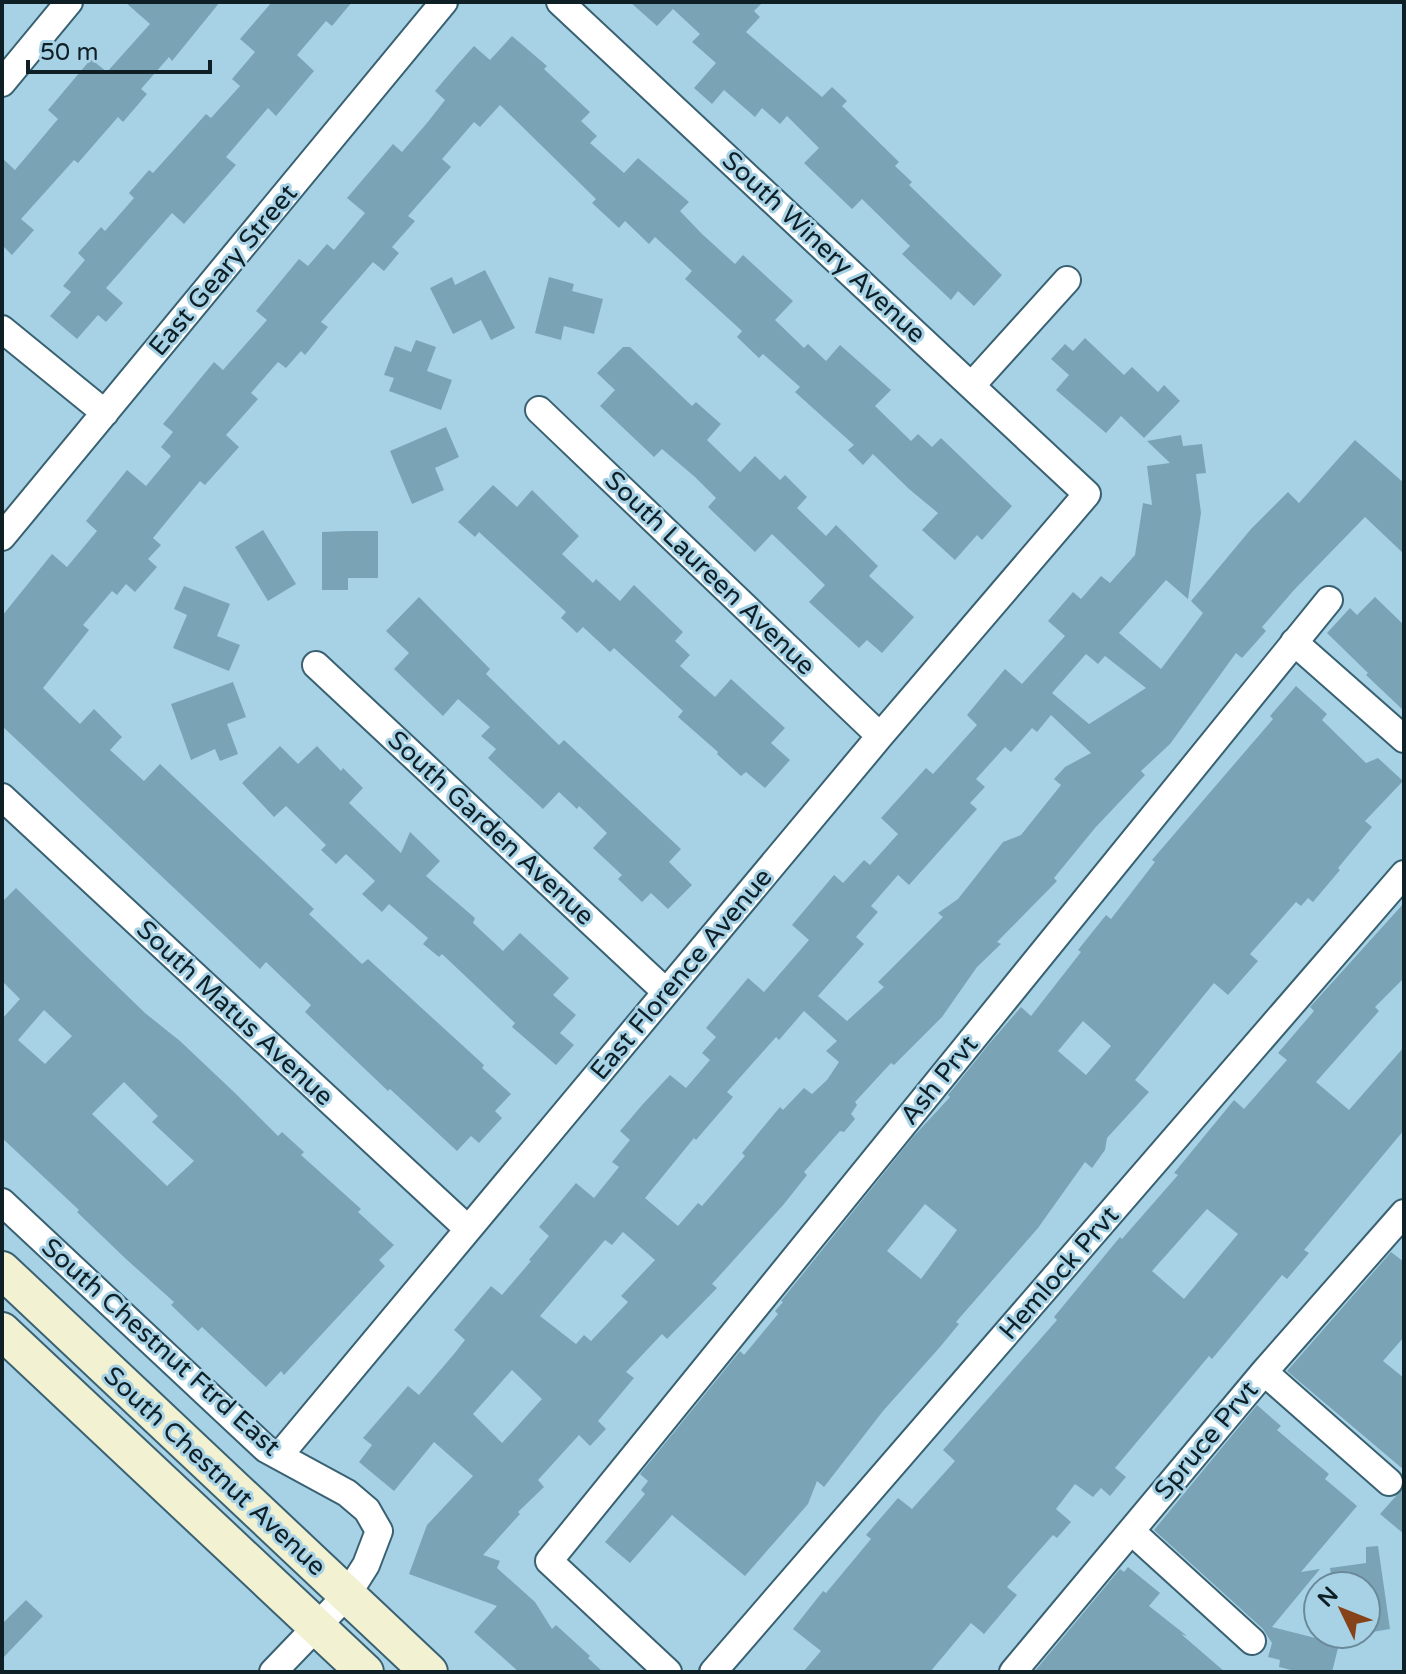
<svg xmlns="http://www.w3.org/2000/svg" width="1406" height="1674" font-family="'Varela Round',sans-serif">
	<rect width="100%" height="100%" fill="#a7d2e6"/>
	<path fill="#7aa3b6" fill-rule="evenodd" d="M125,2H220L172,61L169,57L141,89L147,94L123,122L118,117L78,163L74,160L21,219L34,230L12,255L2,245V158L15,170L58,119L48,110L91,59L107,72L150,24Z
		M272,2H352L332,26L326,21L297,55L314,71L276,116L268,108L226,157L236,165L184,224L172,213L106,288L123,303L106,322L98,315L77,339L50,316L71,292L63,286L85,260L78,253L101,227L105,231L134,198L129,193L149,170L153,173L206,114L211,118L240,86L232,79L255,52L240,39Z
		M630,2H763L754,11L760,17L746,32L822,97L832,87L847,101L842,106L899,162L895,166L912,182L909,185L1002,275L974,306L958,291L951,300L902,254L910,246L862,199L852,209L804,163L819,148L787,116L780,124L762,108L755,117L724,90L712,104L694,88L716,63L692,42L700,34L673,9L657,26Z
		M512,36L547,66L544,69L590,112L581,121L597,136L590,143L624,173L638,158L689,202L680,211L702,234L735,264L743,255L793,301L775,320L804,348L808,344L826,361L840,345L891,390L875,406L911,441L918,434L932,447L941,438L1012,506L982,540L977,535L955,560L922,530L938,513L909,489L873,454L863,465L848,450L854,445L795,392L800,387L763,354L759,358L737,337L742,331L685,279L692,271L655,237L649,244L625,221L619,228L592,203L596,199L500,105L480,127L474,122L442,159L451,167L408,216L415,221L392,247L399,253L384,271L373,262L321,322L328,327L305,355L301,351L286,368L278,362L251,393L258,399L226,435L239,447L205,485L200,481L153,538L161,545L148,559L157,567L135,592L126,584L117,595L112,591L83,625L89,630L43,688L80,724L94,709L122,737L110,750L144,781L160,764L314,909L309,914L362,964L368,959L484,1065L482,1068L511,1094L495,1111L502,1118L479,1143L471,1136L457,1151L390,1089L388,1091L305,1012L311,1005L266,962L260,969L2,726V616L52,554L67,567L97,531L86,521L127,470L146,486L171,456L161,447L173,432L163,424L214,362L223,370L267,320L256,311L299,259L308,266L327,244L334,250L365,213L347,198L393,144L402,152L427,123L445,100L435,91L457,65L474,46L490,60Z
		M485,270L515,328L491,340L481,320L453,334L430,288L452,277L455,285Z
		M549,277L574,284L572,291L603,299L594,334L564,326L561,340L535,333Z
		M1085,338L1124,375L1132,367L1158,392L1164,385L1180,401L1144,438L1121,416L1106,433L1056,390L1069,375L1051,359L1065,344L1073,351Z
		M416,340L436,347L427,371L452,380L441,410L389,391L394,378L384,375L395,346L411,352Z
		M623,347H630L692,406L696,402L721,424L707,440L740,472L755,456L780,480L785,475L807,497L797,508L826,536L836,525L878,566L869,576L914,617L882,653L867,640L859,648L809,602L825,585L772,534L755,552L708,507L716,498L695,477L662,449L654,457L600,406L615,390L597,373Z
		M446,427L459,457L435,468L444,490L412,504L390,451Z
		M1181,435L1183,446L1202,444L1206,473L1196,474L1201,513L1188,599L1166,580L1119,633L1161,669L1203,613L1191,601L1251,529L1288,492L1299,503L1355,440L1404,483V554L1365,517L1294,590L1262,627L1266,631L1242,658L1236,653L1170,744L1141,771L1145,775L1095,828L1054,878L1057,881L997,942L1001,944L977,967L942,1017L894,1065L891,1063L855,1102L857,1105L851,1114L855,1119L844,1132L840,1131L804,1172L807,1175L784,1204L712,1284L717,1288L667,1339L662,1334L626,1372L634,1378L598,1421L606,1429L590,1446L579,1435L538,1480L544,1487L518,1512L520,1514L483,1555L500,1561L497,1568L535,1602L552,1629L556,1625L590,1656L588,1658L603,1672H519L474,1632L497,1606L409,1574L427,1525L473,1476L434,1442L394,1491L359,1462L372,1445L363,1438L408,1386L419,1395L454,1354L465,1340L454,1330L491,1286L502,1295L531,1261L529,1260L549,1236L539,1227L576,1183L594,1198L619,1167L612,1162L630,1140L620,1131L643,1104L670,1075L686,1088L710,1060L702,1053L716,1037L706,1028L748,978L764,992L809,940L792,925L834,875L843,883L864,860L870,865L898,834L881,818L926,768L933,774L977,725L967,715L1005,669L1022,684L1065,636L1048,621L1073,592L1081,599L1101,576L1110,583L1135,555L1143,503L1152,505L1147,466L1170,463L1147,441ZM1086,654L1098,664L1105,656L1146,688L1089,724L1052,693ZM1051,715L1091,753L1065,767L1054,779L1061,785L1021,835L1003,842L958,899L938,913L943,917L878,982L884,987L847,1021L818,996L864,944L856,937L878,912L871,906L898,875L909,885L977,809L970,803L985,787L976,779L1005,747L1011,752L1032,728L1037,732ZM804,1011L837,1041L826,1051L839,1062L827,1080L812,1094L804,1088L783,1110L780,1107L742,1153L745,1156L702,1206L698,1203L678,1226L645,1198L694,1138L696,1140L733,1097L727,1092L776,1037L779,1040ZM623,1232L655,1260L621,1296L628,1302L591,1341L584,1335L576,1344L540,1316L605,1240L612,1245ZM512,1370L542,1399L502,1443L473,1414Z
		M493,485L517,507L532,490L579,536L562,554L593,583L596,579L620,601L634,585L683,632L675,641L690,655L680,666L715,697L731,679L785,728L771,743L790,760L765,788L746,772L741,776L717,754L718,752L678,717L683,711L614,648L610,652L583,627L577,633L561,618L566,612L479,532L475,537L458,522Z
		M263,530L296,584L268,601L235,547Z
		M347,531H378V578H348V590H322V532Z
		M184,586L230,604L217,636L240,645L229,671L173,648L187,615L174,609Z
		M419,597L490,669L486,674L559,745L564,740L681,849L669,862L692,885L668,909L651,893L642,902L618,879L622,875L593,848L607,833L579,806L577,809L559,792L543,809L488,758L496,749L481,736L490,727L458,699L443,716L394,669L409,653L386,631Z
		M1375,597L1404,625V711L1366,675L1368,673L1327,633L1350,608L1357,615Z
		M233,682L246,717L227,724L238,754L220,761L215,749L191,760L171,704Z
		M1296,686L1327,714L1322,720L1366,763L1378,758L1403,781L1365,821L1372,827L1338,868L1340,870L1313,902L1308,898L1301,906L1296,902L1250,954L1258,961L1228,995L1214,983L1135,1080L1149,1092L1107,1138L1105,1150L1092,1168L1085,1162L1038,1228L956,1322L959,1324L940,1347L883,1411L824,1487L817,1481L808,1504L745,1576L672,1515L630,1563L605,1542L645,1494L641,1490L648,1481L640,1474L740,1351L744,1355L778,1314L775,1311L783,1302L781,1301L913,1137L950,1097L948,1095L989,1044L1021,1007L1031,1016L1081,952L1078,950L1106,915L1111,919L1155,862L1152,860L1273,719L1270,716ZM1083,1021L1111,1046L1086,1075L1058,1051ZM925,1204L957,1230L921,1279L887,1251Z
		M280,746L298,764L317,746L341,771L343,768L363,788L349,803L401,853L410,832L440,861L426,876L475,918L473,923L503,951L520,933L569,978L553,995L576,1015L560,1033L574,1045L556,1065L512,1027L515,1023L442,954L439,957L423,944L428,938L389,904L382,912L362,894L375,881L346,854L336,864L321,850L326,845L286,806L274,817L242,783Z
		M16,888L145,1013L180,1041L235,1093L278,1136L282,1132L304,1152L301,1155L361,1209L358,1212L394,1245L379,1260L385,1266L284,1375L281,1371L266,1387L202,1327L198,1331L171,1305L174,1302L126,1259L77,1212L79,1210L2,1138V1019L20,999L2,981V902ZM44,1010L72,1036L45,1064L18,1040ZM124,1082L158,1116L152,1122L194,1161L167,1186L92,1114Z
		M1404,903V978L1375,1007L1379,1011L1316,1082L1349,1110L1404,1047V1130L1304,1250L1309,1253L1287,1279L1282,1275L1212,1359L1209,1356L1115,1468L1126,1477L1110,1496L1101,1488L1093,1497L1075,1484L1056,1509L1071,1522L1057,1538L1053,1535L1007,1587L1017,1595L984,1634L971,1623L930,1672H803L821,1651L793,1629L823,1591L826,1593L871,1539L866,1535L898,1498L912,1509L955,1461L943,1450L1057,1320L1054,1317L1120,1237L1122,1239L1178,1175L1174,1173L1234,1100L1244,1109L1287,1060L1278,1053L1314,1011L1310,1007ZM1207,1209L1238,1234L1184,1299L1152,1271Z
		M1391,1252L1404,1262V1337L1383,1361L1404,1378V1470L1287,1371Z
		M1257,1405L1281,1426L1277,1430L1329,1474L1325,1479L1357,1506L1301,1572L1320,1569L1272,1627L1339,1644L1332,1672H1299L1279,1667L1280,1660L1268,1657L1272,1643L1263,1629L1154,1530Z
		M1404,1487V1534L1380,1514Z
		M1378,1546L1390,1629L1366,1633V1586H1333L1330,1568L1366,1563V1547Z
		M1128,1567L1160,1593L1149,1606L1187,1636L1181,1634L1225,1672H1034L1120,1569L1124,1572Z
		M26,1600L43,1616L2,1659V1624Z"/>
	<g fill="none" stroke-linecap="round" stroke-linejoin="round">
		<g stroke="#396172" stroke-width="30">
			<path id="minor" d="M2,83L69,2
				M2,329L105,413
				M972,385L1067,280
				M539,410L880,736
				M2,537L444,2
				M1294,642L1404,739
				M316,665L666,992
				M2,797L468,1229
				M2,1202L266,1449L347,1493L367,1510L379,1531L366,1565L347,1595L273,1672
				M1264,1372L1389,1482
				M279,1456L880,736L1087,494L560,2
				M1131,1531L1252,1641
				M668,1672L549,1561L1329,600
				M713,1672L1404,874
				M1013,1672L1264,1372L1404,1213"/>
		</g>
		<g stroke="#396172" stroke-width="40">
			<path id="secondary" d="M2,1270L429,1672
				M2,1331L365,1672"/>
		</g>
		<use href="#minor" stroke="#fff" stroke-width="26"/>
		<use href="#secondary" stroke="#f2f2d2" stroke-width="36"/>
	</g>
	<g text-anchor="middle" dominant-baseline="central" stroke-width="6" stroke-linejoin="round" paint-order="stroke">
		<g font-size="26" fill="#0e1f26" stroke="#a7d2e6">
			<text transform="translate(824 247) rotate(43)">South Winery Avenue</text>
			<text transform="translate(223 270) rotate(-50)">East Geary Street</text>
			<text transform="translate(710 573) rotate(44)">South Laureen Avenue</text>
			<text transform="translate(491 828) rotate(43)">South Garden Avenue</text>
			<text transform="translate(681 974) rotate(-50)">East Florence Avenue</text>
			<text transform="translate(235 1013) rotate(43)">South Matus Avenue</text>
			<text transform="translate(939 1080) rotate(-51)">Ash Prvt</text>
			<text transform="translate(1059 1273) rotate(-49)">Hemlock Prvt</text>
			<text transform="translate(161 1347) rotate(42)">South Chestnut Ftrd East</text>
			<text transform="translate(1206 1440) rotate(-50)">Spruce Prvt</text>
			<text transform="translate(215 1471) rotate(43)">South Chestnut Avenue</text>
		</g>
	</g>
	<rect width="1406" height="1674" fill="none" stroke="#0e1f26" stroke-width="8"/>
	<g transform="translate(1342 1610) rotate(313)"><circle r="38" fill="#a7d2e6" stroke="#6a8a99" stroke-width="2"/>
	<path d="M0-6L14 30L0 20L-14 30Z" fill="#864218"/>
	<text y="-12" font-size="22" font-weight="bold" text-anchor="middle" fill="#0e1f26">N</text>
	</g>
	<path d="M28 60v12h182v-12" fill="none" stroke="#0e1f26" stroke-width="4"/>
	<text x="40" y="60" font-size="24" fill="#0e1f26" stroke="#a7d2e6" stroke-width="6" paint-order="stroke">50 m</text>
</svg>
